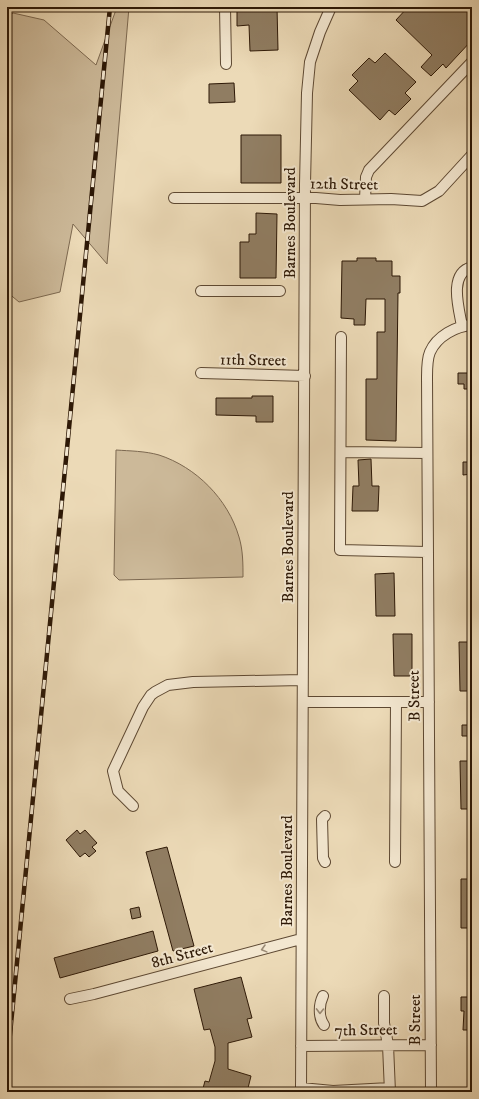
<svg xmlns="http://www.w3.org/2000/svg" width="479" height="1099" font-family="'IM FELL DW Pica',serif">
	<rect width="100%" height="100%" fill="#ecdab7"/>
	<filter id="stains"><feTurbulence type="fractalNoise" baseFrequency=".005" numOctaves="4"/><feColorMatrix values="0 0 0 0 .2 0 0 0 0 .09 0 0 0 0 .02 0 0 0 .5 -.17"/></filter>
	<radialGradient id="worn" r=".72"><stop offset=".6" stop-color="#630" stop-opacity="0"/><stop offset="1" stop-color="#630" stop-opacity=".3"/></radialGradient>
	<path fill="#ccb999" stroke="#7c6850" d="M117,7H129L107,264L73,224L60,292L19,302L7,292V19L13,13L44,20L96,65Z
		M116,450C130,451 145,451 159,455C196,467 228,499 239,537C243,550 243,564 243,577L119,580L114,575Z"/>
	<path fill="#907d62" stroke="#2d1806" d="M237,7H277L278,50L250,51L249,25L237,26Z
		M408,7H472V40L446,68L443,64L431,76L421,67L432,55L396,20Z
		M385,53L416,82L405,93L411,99L395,115L389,110L380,120L349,90L358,81L352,75L369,58L375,63Z
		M234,83L235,102L209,103V84Z
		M241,135H281V183H241Z
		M256,213L277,214L276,278H240V242H249V234H256Z
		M357,258H376V261H392V276H400V293H398L396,441L366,440V379H377V332H385V299H366L365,325H354V319L341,318L342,261H357Z
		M458,373H472V389H464V384H458Z
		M252,396H273V422H256V416L216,415V398H252Z
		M371,459L372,486H379L378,511H352L353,486H359L358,460Z
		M463,462H472V474L463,475Z
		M394,573L395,616H376L375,574Z
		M393,634H412V676H394Z
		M459,642H472V691H460Z
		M462,725H472V736H462Z
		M460,761H472V809H461Z
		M77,830L80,834L85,830L97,843L92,847L96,851L89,857L85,853L80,857L66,840Z
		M167,847L194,946L173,951L146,852Z
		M461,879H472V928H461Z
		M139,907L141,917L132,919L130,909Z
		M153,931L158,951L60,978L54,958Z
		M241,977L252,1018L247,1019L252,1037L228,1043V1069L251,1076L247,1092H202L205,1081L209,1082L215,1061V1047L210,1029L204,1030L194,989Z
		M461,997H472V1030H463L464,1011H461Z"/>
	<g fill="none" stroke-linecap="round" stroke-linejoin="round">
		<g stroke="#5d4832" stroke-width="12">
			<path id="minor" d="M225,7L226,64
				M174,198H316L340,200L391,199L422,201L439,191L472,155
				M365,199L366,177L369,170L472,62
				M201,291H280
				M462,326C459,309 448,273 472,267
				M341,337L340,550L427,552
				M201,373L305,376
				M341,452L427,453
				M303,702H429
				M133,806L118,791L113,771L143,707L151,695L155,692L168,685L193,682L302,680
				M325,862L323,858L322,819L325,816
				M395,862L396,702
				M323,996C319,1004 318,1017 324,1025
				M384,996V1023L388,1045L390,1092
				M70,999L94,994L301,939
				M301,1046L431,1045
				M301,1088L333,1091L390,1088
				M301,1092L305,184L307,93L310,62L320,32L331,7
				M431,1092L427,377C427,369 427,359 430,352C437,336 456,326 472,325"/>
		</g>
		<use href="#minor" stroke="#f3e7d0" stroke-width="10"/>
		<g stroke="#2d1806" stroke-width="4.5">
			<path id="rail" d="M7,1065L110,7"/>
		</g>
		<use href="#rail" stroke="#f3e7d0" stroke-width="3" stroke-dasharray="9" stroke-linecap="butt"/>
	</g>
	<defs><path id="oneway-chevron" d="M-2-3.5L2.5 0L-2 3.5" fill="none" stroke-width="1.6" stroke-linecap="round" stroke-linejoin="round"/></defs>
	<g stroke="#9a8a75">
		<use href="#oneway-chevron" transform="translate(264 949) rotate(165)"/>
		<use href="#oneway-chevron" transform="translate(320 1011) rotate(91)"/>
	</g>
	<g text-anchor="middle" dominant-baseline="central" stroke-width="4" stroke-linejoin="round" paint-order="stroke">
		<g font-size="16" fill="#2d1806" stroke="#f3e7d0">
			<text transform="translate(344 184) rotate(1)">12th Street</text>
			<text transform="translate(290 223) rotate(-90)">Barnes Boulevard</text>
			<text transform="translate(253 360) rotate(1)">11th Street</text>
			<text transform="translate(288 547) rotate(-90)">Barnes Boulevard</text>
			<text transform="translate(414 696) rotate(-91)">B Street</text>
			<text transform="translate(287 871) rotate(-90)">Barnes Boulevard</text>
			<text transform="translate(182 955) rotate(-15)">8th Street</text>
			<text transform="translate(415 1020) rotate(-90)">B Street</text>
			<text transform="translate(366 1030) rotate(-1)">7th Street</text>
		</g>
	</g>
	<rect width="479" height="1099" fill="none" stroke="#ecdab7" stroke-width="24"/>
	<rect x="8" y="8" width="463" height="1083" fill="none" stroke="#2d1806" stroke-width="2"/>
	<rect x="12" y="12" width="455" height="1075" fill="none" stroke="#2d1806"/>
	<rect width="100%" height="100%" filter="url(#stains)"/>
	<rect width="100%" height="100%" fill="url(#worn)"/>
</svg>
